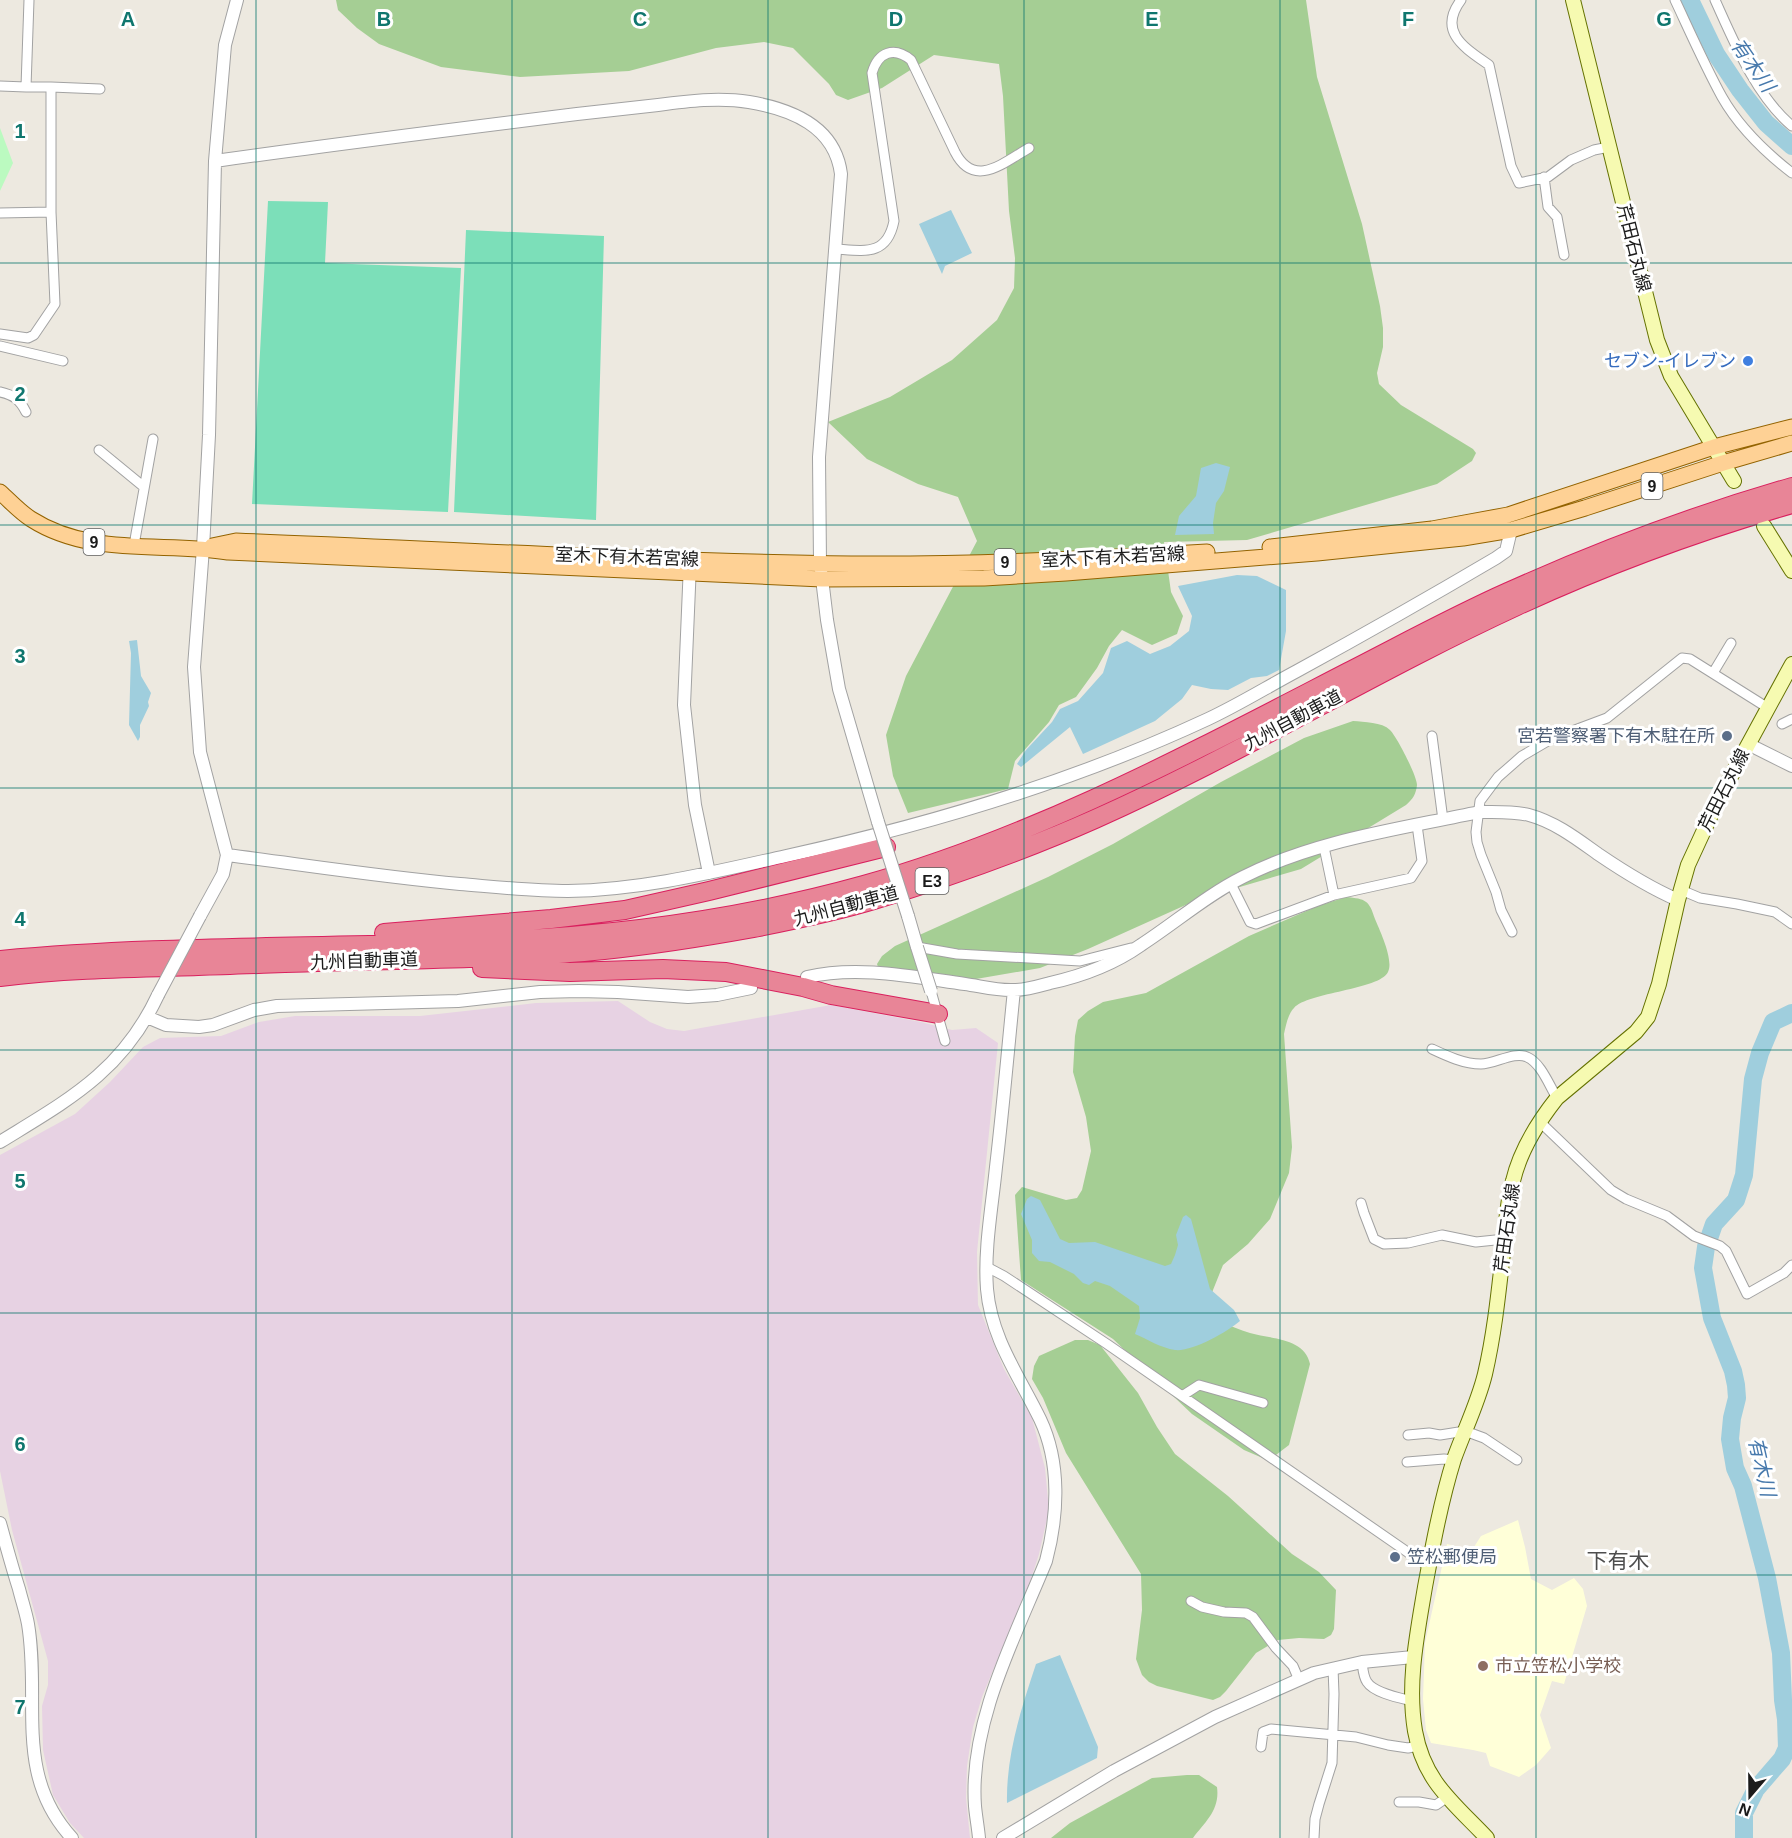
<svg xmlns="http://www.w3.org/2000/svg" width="1792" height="1838" font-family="Helvetica,'Noto Sans JP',sans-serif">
	<rect width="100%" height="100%" fill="#ede9e0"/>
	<path fill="#e7d2e3" d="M618,1001L650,1022L667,1029L684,1031L831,1005L921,1022L952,1030L976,1028L998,1043L977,1252L978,1305L1004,1369L1032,1418L1045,1468L1049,1510L1039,1554L1032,1576L982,1697L973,1727L967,1766L966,1798L970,1838H84L70,1823L53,1795L43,1750L42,1706L48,1685V1661L12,1530L0,1471V1155L75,1114L110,1082L143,1047L160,1038L221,1036L259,1022L295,1016H420L536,1003Z"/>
	<path fill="#ffffd8" d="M1518,1520L1525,1547L1531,1579L1552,1590L1574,1578L1583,1589L1587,1606L1564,1684L1552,1681L1540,1715L1551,1748L1536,1765L1519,1777L1490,1766L1486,1753L1473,1750L1431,1743L1426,1730L1423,1699L1425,1643L1447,1544L1463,1548L1474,1547L1481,1536Z"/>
	<path fill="#a5ce94" d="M336,0H1306L1317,77L1362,224L1380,306L1383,328V347L1377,373L1379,384L1401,405L1473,449L1476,453L1472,461L1437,484L1247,540L1164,542L1171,592L1183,616L1177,634L1152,645L1122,630L1109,646L1097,668L1076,697L1059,705L1049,722L1015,761L1008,789L908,813L893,776L886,735L906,676L977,541L958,497L918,484L867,459L828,422L890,397L952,360L997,320L1014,288L1015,258L1009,211L1003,96L999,64L934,55L882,88L848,100L836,95L829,84L793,48L764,42L716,48L629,71L520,77L441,67L379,44L357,28L338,10Z
		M1353,721C1364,722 1382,722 1390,730C1397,737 1417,776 1417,785C1416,794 1413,799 1406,805L1301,869L1199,899L1088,949L1040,968L976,979L936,982L880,973L877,964L882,956L895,946L1048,877L1113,844L1221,782L1304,738Z
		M1346,897C1366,899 1369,900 1375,919C1380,931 1394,960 1388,972C1379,990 1308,992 1294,1008C1288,1014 1286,1025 1284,1034L1292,1147L1289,1173L1270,1219L1248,1244L1223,1265L1209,1300L1219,1321C1229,1325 1240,1330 1250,1333C1271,1339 1305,1338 1310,1364L1289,1445L1272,1458L1265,1459L1244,1450L1192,1414L1113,1339L1021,1280L1015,1195L1022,1187L1066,1200L1077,1198L1082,1190L1091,1151L1086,1117L1073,1072L1075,1036L1078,1020L1088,1011L1103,1002L1146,993L1249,936L1318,906Z
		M1075,1340H1088L1100,1345L1138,1393L1157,1427L1175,1454L1228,1496L1292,1554L1319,1572L1336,1590L1334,1629L1331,1635L1324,1639L1299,1638L1278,1640L1256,1653L1226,1691L1220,1697L1213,1700L1157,1686L1149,1682L1142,1675L1136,1659L1142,1610L1141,1574L1066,1453L1043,1398L1032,1379L1034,1366L1039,1356Z
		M1187,1775H1199L1217,1787C1220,1810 1206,1821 1193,1838H1051L1070,1823L1152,1778Z"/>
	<path fill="#bbfac0" d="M0,128L13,163L0,191Z"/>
	<path fill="#7cdfb9" d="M268,201L328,202L325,263L461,268L448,512L252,504Z
		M466,230L604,236L596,520L454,512Z"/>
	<path fill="#9fcedd" d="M951,210L972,253L945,266L942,274L919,224Z
		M1216,463L1230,467L1224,491L1216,503L1213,523L1214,534L1175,535L1179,516L1196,496L1201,468Z
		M1237,575L1257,576L1286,590V631L1279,670L1267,676L1251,678L1228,690L1211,689L1192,685L1182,699L1155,721L1083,754L1070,727L1021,767L1017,764L1026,750L1052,722L1060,709L1078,701L1103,673L1111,648L1127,641L1150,654L1170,646L1189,631L1192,616L1178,586Z
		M137,640L141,676L151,693L148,702L149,706L140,725V737L138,741L129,725L131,653L129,641Z
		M1031,1196L1040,1200L1060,1239L1069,1243L1095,1242L1165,1266L1171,1264L1175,1255L1178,1245L1176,1235L1183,1217L1186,1215L1191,1219L1210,1289L1234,1310L1240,1321C1227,1332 1192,1352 1175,1350C1161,1348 1147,1339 1135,1334L1140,1318L1139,1306L1110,1286L1095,1281L1089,1285L1083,1283L1074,1274L1050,1262L1039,1261L1032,1253V1240L1021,1214L1027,1199Z
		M1060,1655L1098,1747L1097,1758L1007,1803C1006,1755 1021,1709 1036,1664Z"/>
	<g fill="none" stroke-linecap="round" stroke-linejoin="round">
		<path stroke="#9fcedd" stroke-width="18" d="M1690,0L1716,54L1740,90L1766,123L1792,146
			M1744,1838V1813L1756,1789L1782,1759L1787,1748L1786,1719L1783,1700L1781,1653L1767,1578L1743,1486L1735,1468L1730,1439L1732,1418L1737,1398L1736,1385L1733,1371L1712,1318L1703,1268L1706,1247L1714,1224L1736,1200L1744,1175L1753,1079L1760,1053L1773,1022L1792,1013"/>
		<g stroke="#a2a2a2" stroke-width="11">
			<path id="minor" d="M1461,0C1437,32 1465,48 1489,65L1511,166L1519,183L1548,177L1571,160L1594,150L1609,147
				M1675,0C1690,32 1705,66 1722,97C1739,127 1765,152 1792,173
				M1715,0C1734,42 1756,96 1792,126
				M0,86L26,87
				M51,87L100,89
				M1544,177L1548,207L1557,217L1564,255
				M0,213L51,212
				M836,249C865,251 887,256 894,221L872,73C878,52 894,46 911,60L955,152C974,189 1003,163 1029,148
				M0,334L28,338L34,335L55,304L51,212V87H26L29,0
				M0,346L63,361
				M0,392C14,395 20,400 26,412
				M99,450L144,487
				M134,545L153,439
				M1713,673L1731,643
				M1782,724L1792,719
				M1432,736L1443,820
				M1324,847L1334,895
				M1231,884L1250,922L1256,924L1334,895L1411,878L1422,861L1417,825
				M1681,890L1700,898L1737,904L1775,912L1792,924
				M1512,932L1501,910L1496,892L1481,855L1477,842L1476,832L1480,801L1498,777L1522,756L1551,739L1607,718L1682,658L1690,659L1768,708
				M917,947L957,954L1080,961L1131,948
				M931,991L945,1041
				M1432,1049C1447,1056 1464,1064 1481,1064C1495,1064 1514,1051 1527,1057C1541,1063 1549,1085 1557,1098
				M1540,1122L1611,1190L1626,1199L1667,1216L1694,1236L1720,1246L1726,1251L1747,1294L1784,1273L1792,1265
				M1361,1203L1364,1213L1374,1239L1384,1244L1408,1243L1442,1235L1476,1242L1505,1239
				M987,1267L1004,1276L1107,1344L1429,1567
				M1182,1396L1199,1385L1263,1403
				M1408,1435L1429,1433L1440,1435L1465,1431L1484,1438L1517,1460
				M1407,1462L1444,1459L1454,1460
				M1191,1601L1202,1607L1224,1612L1246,1613L1253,1617L1276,1648L1293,1666L1299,1680
				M1362,1662C1363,1669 1363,1676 1367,1682C1374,1693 1400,1698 1412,1701
				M1261,1747L1263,1732L1271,1729L1356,1737L1388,1745L1408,1748L1418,1746
				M1399,1802H1419L1436,1805L1446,1798
				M1314,1838L1315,1819L1319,1804L1332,1763L1334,1694L1333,1668"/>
		</g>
		<g stroke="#a2a2a2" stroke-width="14">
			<path id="tertiary" d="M215,161C335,144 456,129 577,114C604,111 631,108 658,105C688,101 719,97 749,102C791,109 835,126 841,174L819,457L820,562L827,620L839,689L878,822
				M690,564L684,705L695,805L709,873
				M1748,744L1792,766
				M227,855C305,865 382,877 460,884C496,887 532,891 568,891C642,890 714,872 786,856C932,824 1073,782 1208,719C1238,705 1267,687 1297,671C1363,635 1430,597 1496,558L1506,551L1511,530
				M200,916L223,874L227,855L200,752L194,667L203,548L209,435L215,161L225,45L237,0
				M908,916L917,947
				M807,977C858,965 914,977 965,984C980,986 998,991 1014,990C1026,990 1039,986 1050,983C1082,976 1114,964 1141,945C1175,923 1207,895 1243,877C1316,840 1400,829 1479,812C1495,812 1513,811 1529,815C1555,822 1577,839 1598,854C1623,871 1650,888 1678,900
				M147,1017L166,1025L199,1027L213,1025L254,1010L277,1006L458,1001L540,992L579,991L618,992L688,997L717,995L751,988
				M0,1142C68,1100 122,1072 158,995
				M0,1523C6,1545 12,1567 19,1589C22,1601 26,1613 28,1624C41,1701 13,1774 72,1838
				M979,1838C978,1827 976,1817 975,1806C969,1723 1015,1637 1046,1561C1058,1516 1061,1463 1040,1419C1019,1376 991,1338 987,1289C984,1249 992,1207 996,1167C1003,1108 1008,1049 1014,990
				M1003,1838L1114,1771L1215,1717L1314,1673L1362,1662L1413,1657"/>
		</g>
		<g stroke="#657202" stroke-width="16">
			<path id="secondary" d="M1573,0L1657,340L1671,376L1734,481
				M1764,526L1792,571
				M1487,1838C1454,1803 1424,1782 1415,1731C1407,1683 1417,1635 1425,1587C1433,1544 1441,1501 1454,1459C1464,1431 1478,1403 1485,1374C1495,1331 1499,1288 1504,1244C1506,1223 1507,1202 1513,1181C1520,1151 1538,1122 1557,1098L1636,1032L1648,1017L1659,984L1678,900L1688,865L1717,802L1792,664"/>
		</g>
		<g stroke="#936300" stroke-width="17">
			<path id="primary" d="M0,492C10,501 20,512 31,519C90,557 163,542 228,552L822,579L984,578L1066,573L1317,553L1463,538L1511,530L1585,508L1723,463L1792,443
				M212,546L236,541C441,549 646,561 851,564C970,565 1088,559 1207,552
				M1270,547L1432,529L1508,515L1714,447L1792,427"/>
		</g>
		<g stroke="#d9205e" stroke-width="20">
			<path id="motorway" d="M384,933L551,919L625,910L709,891L886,847
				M0,960C170,944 340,949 510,940C630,934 749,917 864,885C1035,837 1191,753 1348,672C1401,645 1454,616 1508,592C1601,550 1695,515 1792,487
				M482,968L570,972L663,969L726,972L803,987L831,995L938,1014
				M0,977C66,969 132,968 198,966C264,964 330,961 397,960C466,958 535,957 604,950C655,945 704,937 754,928C794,920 835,912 874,900C949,877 1023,851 1095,819C1239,755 1374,672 1517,606C1606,565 1698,531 1792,504"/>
		</g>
		<use href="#minor" stroke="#fff" stroke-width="9"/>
		<use href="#tertiary" stroke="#fff" stroke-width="12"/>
		<use href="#secondary" stroke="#f6fab1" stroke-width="14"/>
		<use href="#primary" stroke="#fed195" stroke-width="15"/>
		<use href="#motorway" stroke="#e88597" stroke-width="18"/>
		<g stroke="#a2a2a2" stroke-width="14" stroke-linecap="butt">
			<path id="tertiary-bridge" d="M878,822L908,916
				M917,947L931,991
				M158,995L200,916"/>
		</g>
		<use href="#tertiary-bridge" stroke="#fff" stroke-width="12"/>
	</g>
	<path fill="none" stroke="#0f766e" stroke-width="1.5" stroke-opacity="0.55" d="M256,0V1838M512,0V1838M768,0V1838M1024,0V1838M1280,0V1838M1536,0V1838M0,263H1792M0,525H1792M0,788H1792M0,1050H1792M0,1313H1792M0,1575H1792"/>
	<circle fill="#3f7fe0" stroke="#fff" stroke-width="2" cx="1748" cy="361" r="6"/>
	<g fill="#5c6f8a" stroke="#fff" stroke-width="2">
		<circle cx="1727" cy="736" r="6"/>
		<circle cx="1395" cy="1557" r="6"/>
	</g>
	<circle fill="#8d6e63" stroke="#fff" stroke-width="2" cx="1483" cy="1666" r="6"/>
	<g text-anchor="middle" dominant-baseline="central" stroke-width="6" stroke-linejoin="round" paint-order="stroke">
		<g fill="#fff" stroke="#5f5f5f" stroke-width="1.5">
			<rect x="1641.5" y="473" width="21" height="26" rx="4.5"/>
			<rect x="83.5" y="529" width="21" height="26" rx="4.5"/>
			<rect x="994.5" y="549" width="21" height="26" rx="4.5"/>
			<rect x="915.5" y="868" width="33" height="26" rx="4.5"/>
		</g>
		<g font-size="16" font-weight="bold" fill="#1b1b1b">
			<text x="1652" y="486">9</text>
			<text x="94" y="542">9</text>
			<text x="1005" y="562">9</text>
			<text x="932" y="881">E3</text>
		</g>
		<g font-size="18" fill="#1b1b1b" stroke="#fff">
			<text transform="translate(1634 248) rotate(76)">芹田石丸線</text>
			<text transform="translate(627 557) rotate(2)">室木下有木若宮線</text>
			<text transform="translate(1113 557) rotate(-3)">室木下有木若宮線</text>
			<text transform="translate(1293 720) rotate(-28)">九州自動車道</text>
			<text transform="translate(1724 790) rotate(-63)">芹田石丸線</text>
			<text transform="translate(846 906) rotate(-15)">九州自動車道</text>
			<text transform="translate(364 961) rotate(-2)">九州自動車道</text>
			<text transform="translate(1507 1228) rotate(-82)">芹田石丸線</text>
		</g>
		<g font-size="18" fill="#366cbe" stroke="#fff" text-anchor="end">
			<text x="1736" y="361">セブン-イレブン</text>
		</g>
		<g font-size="18" fill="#4e5e75" stroke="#fff" text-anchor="end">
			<text x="1715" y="736">宮若警察署下有木駐在所</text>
			<text x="1407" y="1557" text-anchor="start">笠松郵便局</text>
		</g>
		<g font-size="18" fill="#785e54" stroke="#fff" text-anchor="start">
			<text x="1495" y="1666">市立笠松小学校</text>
		</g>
		<g font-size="20" font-style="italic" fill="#4779ac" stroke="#fff">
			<text transform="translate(1753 65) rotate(55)">有木川</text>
			<text transform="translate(1762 1467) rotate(77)">有木川</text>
		</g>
		<g font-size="21" fill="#4e4e4e" stroke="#fff">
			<text x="1618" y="1560">下有木</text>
		</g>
	</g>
	<g font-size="20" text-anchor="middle" font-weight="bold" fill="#0f766e" stroke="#fff" stroke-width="6" stroke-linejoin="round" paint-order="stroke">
		<text x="128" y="26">A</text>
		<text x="384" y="26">B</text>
		<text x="640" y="26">C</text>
		<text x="896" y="26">D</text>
		<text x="1152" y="26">E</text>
		<text x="1408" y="26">F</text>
		<text x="1664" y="26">G</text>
		<text x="20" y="138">1</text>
		<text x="20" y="401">2</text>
		<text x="20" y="663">3</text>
		<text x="20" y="926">4</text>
		<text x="20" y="1188">5</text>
		<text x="20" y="1451">6</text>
		<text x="20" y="1714">7</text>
	</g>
	<g transform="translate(1750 1796) rotate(200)" stroke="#ffffff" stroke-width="4.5" paint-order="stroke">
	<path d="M0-4.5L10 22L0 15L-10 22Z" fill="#1b1b1b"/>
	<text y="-9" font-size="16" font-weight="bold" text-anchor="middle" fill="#1b1b1b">N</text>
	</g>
</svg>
